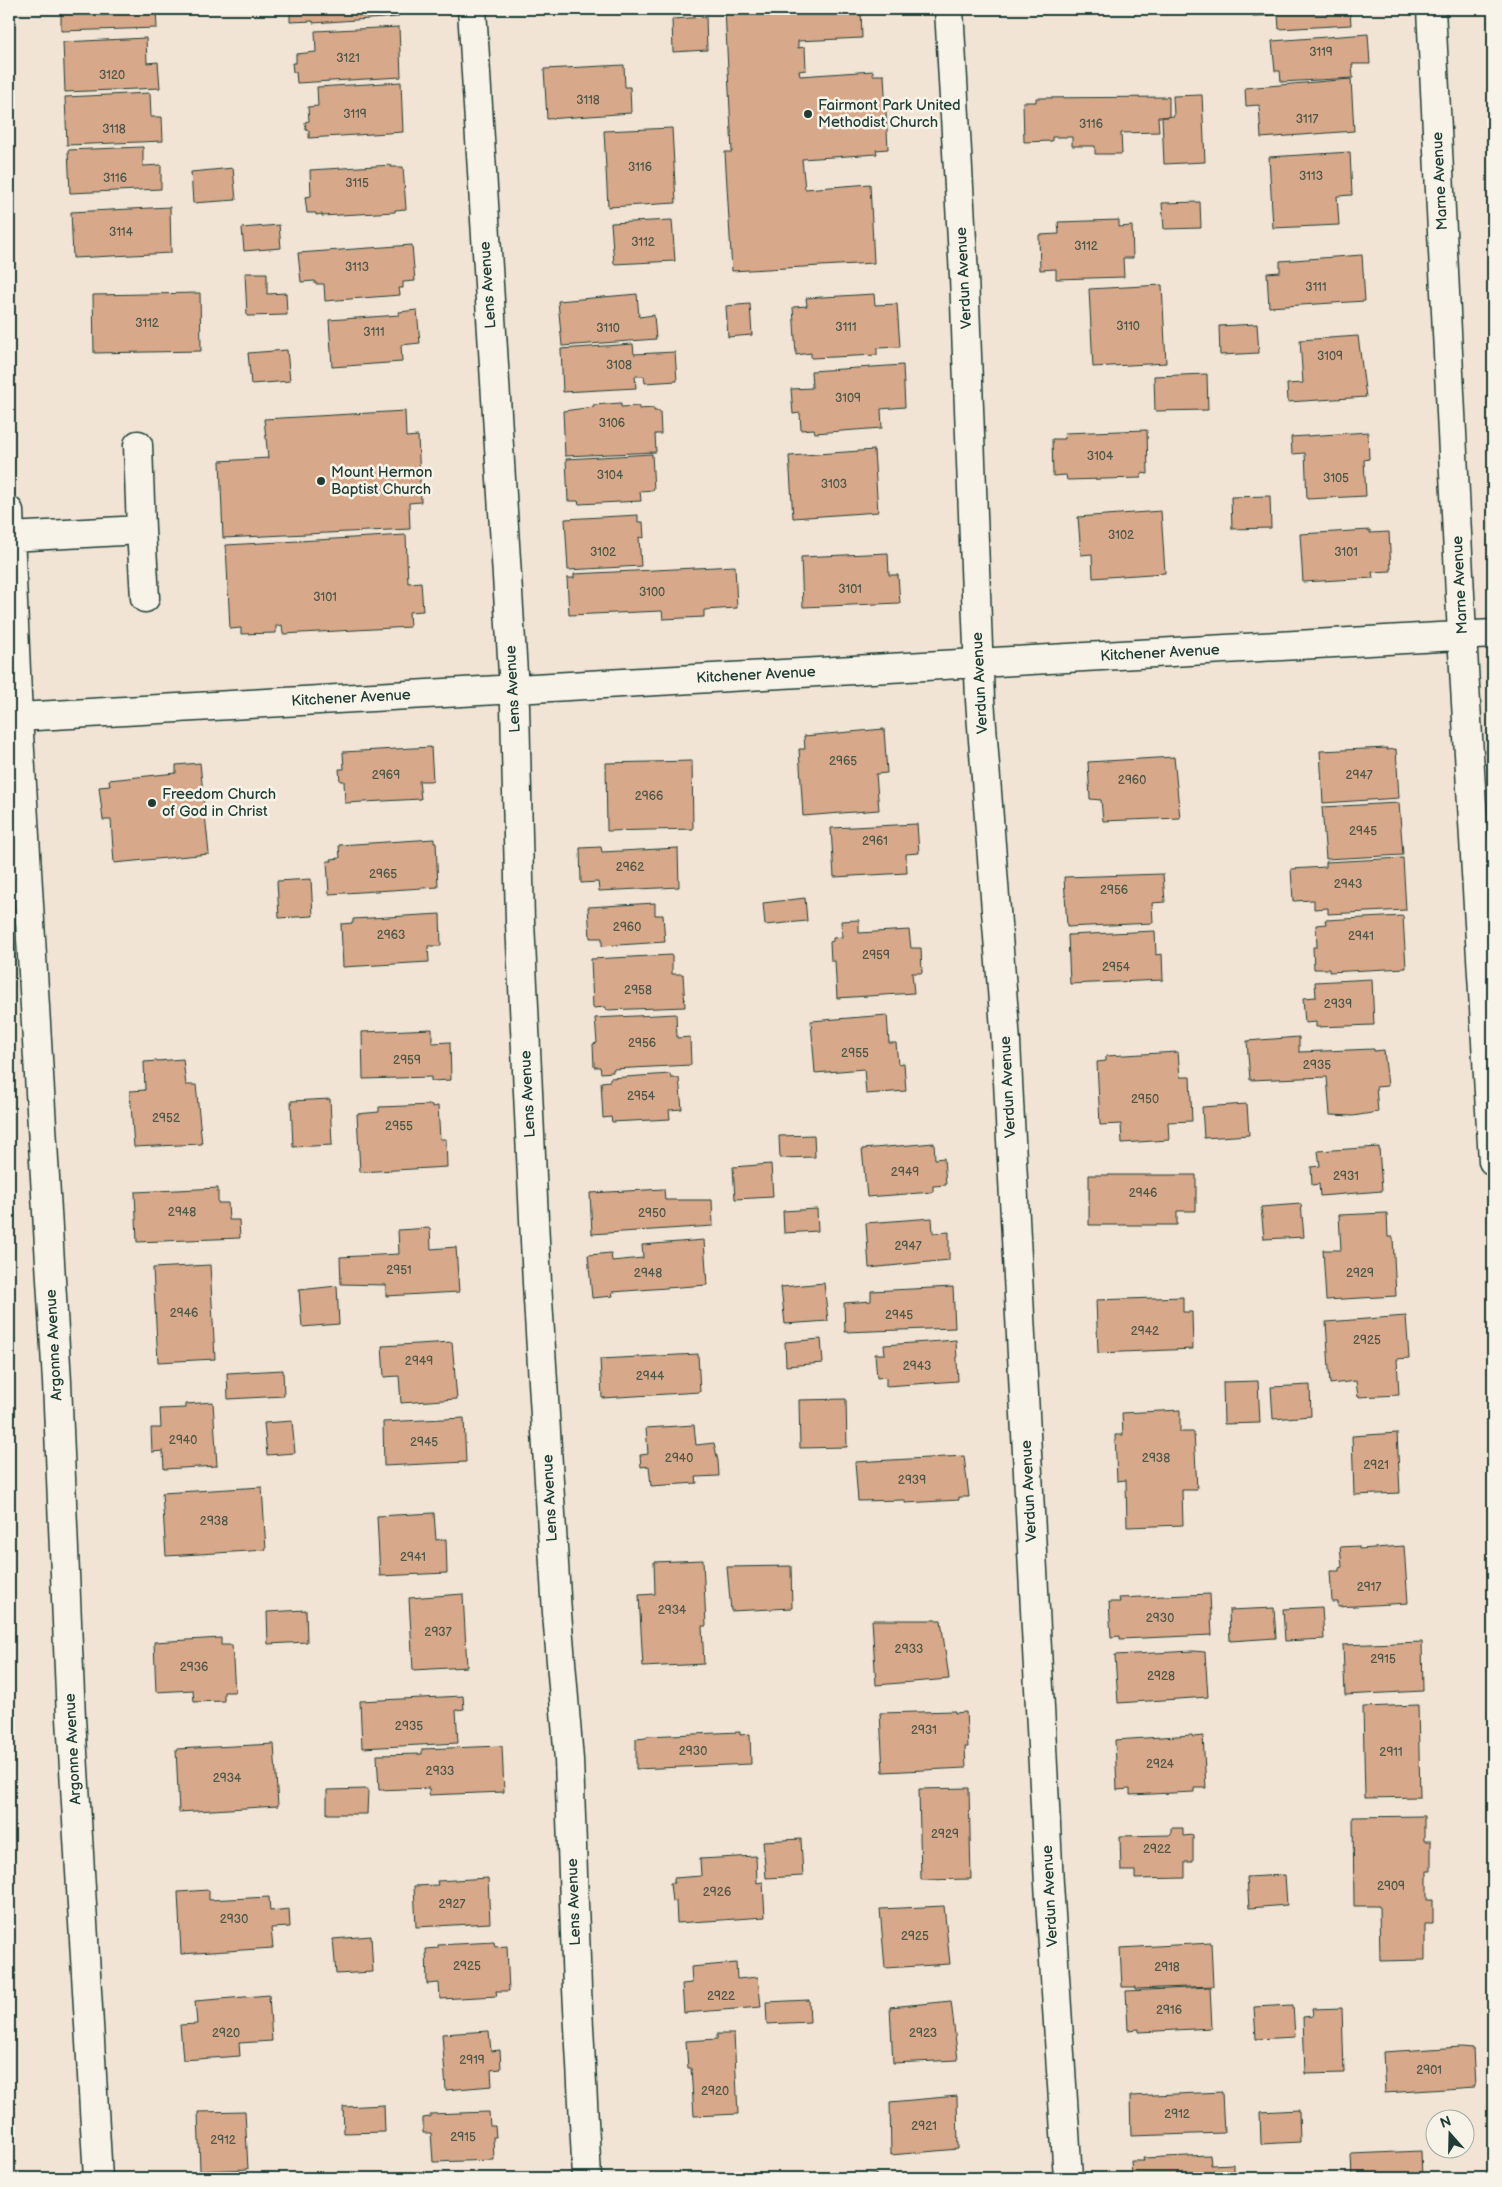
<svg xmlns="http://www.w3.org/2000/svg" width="1502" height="2187" font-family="'Balsamiq Sans',sans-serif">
	<rect width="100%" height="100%" fill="#f1e4d5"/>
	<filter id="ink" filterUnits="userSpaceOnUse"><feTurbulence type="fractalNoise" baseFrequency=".02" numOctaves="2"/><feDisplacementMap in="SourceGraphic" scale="10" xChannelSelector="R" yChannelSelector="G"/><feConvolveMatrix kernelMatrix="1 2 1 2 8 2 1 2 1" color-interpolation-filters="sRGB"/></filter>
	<g filter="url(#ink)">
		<path fill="#d7a889" stroke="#1f3d34" d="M61,9H156L157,28L61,31Z
			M290,9H398V17L313,23V21L290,22Z
			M725,9H861L862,38L798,41V48L805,47L806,70L799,71L800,76L873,71V75H884L888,149L876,150L877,154L802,159L805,189L870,184L874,263L732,271L725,152H732Z
			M1252,9H1365L1350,11L1351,25L1279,29L1278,15L1253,16Z
			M706,17L707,50L673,52L672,19Z
			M399,27L401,77L297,83L296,72H293L292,63H296V54L316,52L315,31Z
			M1368,34L1370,64H1352L1353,78L1281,82L1280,71H1275L1272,41Z
			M146,38L147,63L158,62L160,88L65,92L63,42Z
			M624,65L625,87H630L631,113L547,119L544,69Z
			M1351,79L1354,131L1261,138L1259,105L1246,106L1245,88Z
			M401,82L403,132L309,138V131L306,130L305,122L309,121L308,107L318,106L317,87Z
			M150,93L151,117H162L163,141L67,145L65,97Z
			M1202,95L1205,162L1164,164L1162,117L1174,116L1173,96Z
			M1169,97V117H1158L1159,132L1121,133L1122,154H1095V146H1072V137H1052V141L1024,142L1023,102H1036V98Z
			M672,128L676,203L608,207L604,131Z
			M143,147V166L161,165V189L70,193L68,150Z
			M1350,152L1352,195L1337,196L1339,225L1273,228L1269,157Z
			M392,165L391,167H403L406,209L395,210V212L322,216V214L316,215V213H307L305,197L311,196L310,170Z
			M233,168L236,200L193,203L191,172Z
			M1200,202L1201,228L1164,229L1162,203Z
			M170,207L171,253L73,258L71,212Z
			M672,220L675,261L614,264L611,223Z
			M1119,220V227L1132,226L1133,258H1123L1124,277L1056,279V269L1040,270L1039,235L1059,234L1058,222Z
			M279,225L281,248L244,251L242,228Z
			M412,245L415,281L403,282V288H399L400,295L325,301L324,284H315V281L301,282L298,253Z
			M1362,255L1365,301L1269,307L1267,273L1280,272V261Z
			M245,273H267V294L286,293L287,315L247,316Z
			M1162,285L1166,363L1093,367L1089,289Z
			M200,293L201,351L94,353L93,295Z
			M637,294L639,317L654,315L656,339L562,346L558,301Z
			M874,294L875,305L897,304L900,347L877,348V355L811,358V353L796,355L793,307L807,306L806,298Z
			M750,304L752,335L728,337L726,306Z
			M417,310L420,343L401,345L402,362L332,367L329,320L399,315V312Z
			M1257,324L1259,353L1220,355L1219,326Z
			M1358,336L1366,397L1288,402L1287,384L1303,383L1300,340Z
			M633,344L634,354L675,352L677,381L645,383L644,376H635L636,388L563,392L561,349Z
			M287,350L290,381L251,384L248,353Z
			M903,365L905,407L881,409L882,428L815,433L814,429L801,430L800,413L793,414L791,389L812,388L811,371Z
			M1207,374L1208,410L1155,411L1154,376Z
			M621,403V407L639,406V409L654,408V411H660L661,434H655L656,452L565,456L563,411L594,407L593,405Z
			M405,411L406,437L418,436L421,502L409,503L410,529L223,538L220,461L268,458L264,419Z
			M1147,430L1148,474L1141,473V478L1067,480L1066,475L1053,476L1052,439H1065L1064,433Z
			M1368,432L1369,459L1364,460L1366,496L1307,499L1305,453L1292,454L1291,437Z
			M874,450L878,512L793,518L789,456Z
			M652,454L654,490L640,491L641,501L579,504L578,501H568L566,459Z
			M1270,496L1271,528L1232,529L1231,497Z
			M1161,511L1165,573L1093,578L1092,554L1081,555L1078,517Z
			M638,515V522H643L644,538L639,537L641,566L568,570L565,519Z
			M1370,530V533L1389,532L1391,571L1372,572L1373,578L1303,582L1300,534Z
			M406,535L408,583L421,582L423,611L409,612L410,627L283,634L282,625L276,626V633L241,634V628L230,629L226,545Z
			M888,553L889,575H898L900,603L803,607L801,557Z
			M735,566L737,608L704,610V617L663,619L662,611L569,615L567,578H574V574Z
			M884,729L887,773L876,774L879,810L803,816L799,749H805L804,736Z
			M431,747L433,781H419L421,799L345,803L344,781H340L339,769H344L343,752Z
			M1387,748V750L1396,749L1399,798L1323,803L1320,751Z
			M1174,757L1180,818L1103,821L1101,800L1090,799L1088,762Z
			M692,761L693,829L607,831L606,763Z
			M200,763L209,854L114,863L111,820H103L99,787L110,786L109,780L176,773V765Z
			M1399,803L1403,855L1326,859L1322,807Z
			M917,824L919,853L906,854L907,873L834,877L831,828Z
			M434,839V842H436L438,887L329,894L327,861H332L331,859L340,858L339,845Z
			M601,847L602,852L678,848L679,887L599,891L598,882L581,883L580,848Z
			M1403,858L1406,910L1328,914V908L1314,909V900L1293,901L1291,869L1326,867V862Z
			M1163,874L1165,902L1152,903L1153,923L1067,927L1064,877Z
			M311,879L313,916L279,918L277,881Z
			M805,898L807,921L765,925L763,903Z
			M655,903V915H663L665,942L602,946V938H590L588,907Z
			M440,914L441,946H428L429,962L343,967L341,924L353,923V919Z
			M1403,916L1406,968L1329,972V969H1314L1313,947H1317L1316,925L1326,924L1325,920Z
			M859,920V933L909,930L911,948H921L922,973H912L914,993L837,998L835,961H831L830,942L833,941V938L842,937L841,921Z
			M1155,931L1156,955L1162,954L1163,980L1070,984L1068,935Z
			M672,955V974H683L685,1007L606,1010V1007L593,1008L591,959Z
			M1372,979L1374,1025L1316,1027V1022L1305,1023L1303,998L1316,997L1315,982Z
			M676,1014L677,1038L690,1037L691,1065L613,1069V1072L601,1073L600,1067H594L593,1044L597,1043L595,1018Z
			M887,1015L889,1043H896L898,1064L904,1063L906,1091L866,1094L864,1069L815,1073L811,1021Z
			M432,1029V1043L450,1042L451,1080L431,1081V1077L363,1079L362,1032Z
			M1299,1037V1052L1374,1049V1051L1384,1050L1388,1086L1376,1087L1378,1112L1353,1116L1330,1115L1327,1077L1250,1080L1247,1041Z
			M1178,1052L1180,1077H1190L1192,1121L1168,1122L1169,1140L1122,1143L1121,1124L1100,1125L1097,1062L1106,1061V1056Z
			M183,1059L186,1085H196L202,1144L134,1147L130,1091L145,1090L144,1062Z
			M670,1074L671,1078H679L682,1109L669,1110L670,1119L612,1122L611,1117L603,1118L601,1082L610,1081V1078Z
			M330,1099L332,1145L293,1147L291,1101Z
			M1247,1104L1249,1135L1204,1138L1202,1107Z
			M432,1105V1107L438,1106L440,1139H446L447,1167L360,1172L357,1114L379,1112V1107Z
			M814,1135L815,1157L780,1158L779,1136Z
			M934,1143L935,1159L944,1158L946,1185L933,1186V1192L867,1197L862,1149Z
			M1379,1147L1382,1191L1320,1196L1319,1184L1312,1185L1311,1167L1320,1166L1318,1151Z
			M771,1164L773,1197L735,1199L733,1167Z
			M1089,1175H1196V1211H1177V1225H1089Z
			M218,1188V1203H228L229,1220H239L240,1238L137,1242L135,1192Z
			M664,1189L665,1200H712L713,1226L592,1234L590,1193Z
			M1301,1204L1304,1237L1264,1239L1261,1207Z
			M817,1209L818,1231L784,1233L783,1211Z
			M1387,1213L1388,1237H1393L1396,1296L1326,1300L1323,1250H1341L1339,1215Z
			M932,1218L933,1233L949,1232V1260L869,1268L866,1223Z
			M430,1228L431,1249L456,1247L459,1292L386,1296V1285L341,1284L340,1257L399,1254L398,1230Z
			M704,1240L707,1285L612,1292L613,1296L592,1298L588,1255L611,1253L612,1261L643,1258L642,1245Z
			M210,1265L215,1359L158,1362L153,1268Z
			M824,1283L828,1321L785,1324L781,1287Z
			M337,1286L339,1324L302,1327L299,1290Z
			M953,1287L955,1328L845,1332L844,1303L871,1301V1291Z
			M1183,1297V1312H1192L1193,1349L1098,1353L1096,1300Z
			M1406,1316L1409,1358L1397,1359L1399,1395L1358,1397L1356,1381L1330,1384L1326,1322Z
			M821,1339L823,1363L786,1366L785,1342Z
			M956,1340L958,1381L886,1386V1377L877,1378L875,1354H885L884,1345Z
			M452,1342L457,1399L401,1403L399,1376L384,1377L382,1346Z
			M698,1354L700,1392L602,1398L600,1359Z
			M283,1370L284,1396L228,1399L227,1373Z
			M1258,1381L1260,1423L1224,1424L1223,1382Z
			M1310,1385L1311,1416L1273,1419L1271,1387Z
			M846,1399L847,1447L800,1448L799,1400Z
			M213,1402L217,1466L164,1469L163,1451L152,1452L151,1428H161L160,1409L186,1408V1404Z
			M1180,1410V1432H1194L1197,1490H1182L1183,1525L1127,1527L1126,1480L1117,1481L1115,1435H1123L1122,1413Z
			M464,1418L466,1462L384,1466L383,1422Z
			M292,1421L295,1453L267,1455L264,1423Z
			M694,1425L696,1445L714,1443L718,1461L719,1476L696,1477L697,1483L651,1486L649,1466L641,1467L640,1455L648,1454L646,1428Z
			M1397,1433L1400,1493L1354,1495L1352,1436Z
			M964,1456L969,1497H959V1500L905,1503V1500L858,1501L855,1462Z
			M262,1487L266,1550L166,1556L162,1493Z
			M434,1513L436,1540L446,1539L447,1573L380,1576L377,1516Z
			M1359,1546V1549L1404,1546L1408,1603L1338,1607V1602H1332L1330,1571H1339V1568L1342,1567L1340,1547Z
			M703,1560L706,1626H702L704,1664L643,1667L639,1595L655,1594L654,1562Z
			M791,1566L792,1608L731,1611L727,1567Z
			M463,1594L467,1667L413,1670L409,1598Z
			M1210,1594L1212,1635L1120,1639V1636L1111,1637L1109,1602H1120L1119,1598Z
			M1322,1607L1324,1639L1285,1641L1283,1609Z
			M1274,1608L1276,1638L1230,1641L1229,1610Z
			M306,1610L307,1642L268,1644L267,1612Z
			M872,1620H941L949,1679L876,1685Z
			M221,1638V1645H232L235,1692H224V1701L194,1702L193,1690L156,1692L154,1642Z
			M1422,1642L1423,1691L1345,1695L1343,1645Z
			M1193,1651L1205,1652L1208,1697L1118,1703L1115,1655Z
			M463,1696L464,1709L456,1710L458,1743L362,1748L360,1701Z
			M1418,1705L1420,1797L1365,1798L1363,1707Z
			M955,1711V1713L966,1712L968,1747H965L966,1768L883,1772L880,1713Z
			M740,1732V1735L750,1734L751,1764L636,1769V1739L646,1738L647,1736Z
			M1192,1735L1193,1737L1203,1736L1206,1788H1194V1792L1130,1795V1789L1117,1790L1115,1740Z
			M274,1744L278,1806L179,1812L176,1749Z
			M502,1746L504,1792L429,1795V1788L379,1790L377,1755L422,1754V1749Z
			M969,1788L971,1879L921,1880L919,1789Z
			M368,1789L367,1814H327V1790Z
			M1424,1816V1841H1431V1871H1427V1900H1433V1924H1425V1960L1380,1961L1379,1906H1354L1353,1817Z
			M1171,1828H1183V1836L1193,1835V1862H1185V1878L1135,1879V1871H1121L1120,1836L1171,1835Z
			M801,1839L803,1876L766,1878L763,1841Z
			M756,1856L757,1883L763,1882L765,1917L677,1923L676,1901L672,1902L670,1883H674V1878L701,1876L700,1859Z
			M1285,1875L1287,1905L1249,1908L1247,1877Z
			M488,1878L490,1923L416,1927L414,1886L438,1885L437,1881Z
			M209,1890V1900L269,1897L270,1911L289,1909L290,1927L271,1928L273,1948L181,1954L178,1892Z
			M944,1906L950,1964L885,1968L880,1909Z
			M371,1936L373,1972L336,1974L333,1939Z
			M494,1942L495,1947L507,1946L509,1991H496L497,1996L440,1999L439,1983L427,1984L426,1949L438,1948V1945Z
			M1211,1943L1213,1986L1135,1989V1987H1122L1120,1948Z
			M736,1963L737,1979L758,1977L761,2007L684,2013L682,1984L692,1983L691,1967Z
			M1210,1987L1212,2028L1139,2032V2029L1128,2030L1126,1991Z
			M269,1995L272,2041L239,2043L240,2056L183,2060L180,2025L197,2024L195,2001Z
			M809,2000L810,2022L767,2024L766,2002Z
			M951,2001L958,2060L893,2063L890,2007Z
			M1293,2005L1295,2037L1256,2039L1254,2007Z
			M1342,2008L1344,2073L1305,2074L1303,2017L1313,2016L1312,2009Z
			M489,2031L491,2051L500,2050L501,2069L491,2070L492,2086L446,2090L442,2034Z
			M717,2034H734L738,2114L694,2116L691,2068H688L686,2041L717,2039Z
			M1461,2047L1473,2048L1475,2087L1385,2093L1383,2052Z
			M1222,2092L1224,2133L1131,2136L1130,2096Z
			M957,2096L958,2149L891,2155L890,2102Z
			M384,2105L385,2132L344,2133L343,2107Z
			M1299,2110L1300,2142L1261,2144L1260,2112Z
			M245,2111L248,2169L200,2171L198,2112Z
			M489,2112L490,2126H495L496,2137H493L494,2160L433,2162L431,2133H423V2118L430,2117V2114Z
			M1421,2151L1422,2178H1352L1351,2154Z
			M1210,2155L1211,2165L1233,2164V2178H1132L1131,2161H1144L1143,2158Z
			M876,2174V2178H831V2177Z"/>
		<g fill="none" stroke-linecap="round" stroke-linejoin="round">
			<g stroke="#1f3d34" stroke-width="31">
				<path id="minor" d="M472,9L515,706L520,922L537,1283L557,1613L569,1760L577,1989L587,2178
					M949,9L964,276L980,700L1006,1042L1049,1884L1068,2178
					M1431,9L1462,635L1493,1161
					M138,445L141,530
					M9,511L18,717L57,1382L71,1718L98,2178
					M10,537L141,530L145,598
					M18,717L1493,634"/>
			</g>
			<use href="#minor" stroke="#f7f3e8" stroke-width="28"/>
		</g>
	</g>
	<g fill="#1f3d34" stroke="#f7f3e8" stroke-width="2">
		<circle cx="808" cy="114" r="5"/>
		<circle cx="321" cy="481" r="5"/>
		<circle cx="152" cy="803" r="5"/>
	</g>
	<g text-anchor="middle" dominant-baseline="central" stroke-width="5" stroke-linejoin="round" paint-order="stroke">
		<g font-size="12" fill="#4d5849">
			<text x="1321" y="52">3119</text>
			<text x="348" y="58">3121</text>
			<text x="112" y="75">3120</text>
			<text x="588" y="100">3118</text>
			<text x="355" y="114">3119</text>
			<text x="1307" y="119">3117</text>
			<text x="1091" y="124">3116</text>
			<text x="114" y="129">3118</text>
			<text x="640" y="167">3116</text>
			<text x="1311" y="176">3113</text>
			<text x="115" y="178">3116</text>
			<text x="357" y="183">3115</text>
			<text x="121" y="232">3114</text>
			<text x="643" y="242">3112</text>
			<text x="1086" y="246">3112</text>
			<text x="357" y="267">3113</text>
			<text x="1316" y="287">3111</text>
			<text x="147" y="323">3112</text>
			<text x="1128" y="326">3110</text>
			<text x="846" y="327">3111</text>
			<text x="608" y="328">3110</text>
			<text x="374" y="332">3111</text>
			<text x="1330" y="356">3109</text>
			<text x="619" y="365">3108</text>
			<text x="848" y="398">3109</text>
			<text x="612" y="423">3106</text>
			<text x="1100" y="456">3104</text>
			<text x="610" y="475">3104</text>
			<text x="1336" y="478">3105</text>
			<text x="834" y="484">3103</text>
			<text x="1121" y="535">3102</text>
			<text x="603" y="552">3102</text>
			<text x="1346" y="552">3101</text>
			<text x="850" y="589">3101</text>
			<text x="652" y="592">3100</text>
			<text x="325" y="597">3101</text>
			<text x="843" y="761">2965</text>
			<text x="386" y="775">2969</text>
			<text x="1359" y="775">2947</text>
			<text x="1132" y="780">2960</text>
			<text x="649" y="796">2966</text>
			<text x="1363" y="831">2945</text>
			<text x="875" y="841">2961</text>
			<text x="630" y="867">2962</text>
			<text x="383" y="874">2965</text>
			<text x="1348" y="884">2943</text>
			<text x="1114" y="890">2956</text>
			<text x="627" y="927">2960</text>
			<text x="391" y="935">2963</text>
			<text x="1361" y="936">2941</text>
			<text x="876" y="955">2959</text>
			<text x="1116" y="967">2954</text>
			<text x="638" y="990">2958</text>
			<text x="1338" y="1004">2939</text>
			<text x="642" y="1043">2956</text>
			<text x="855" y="1053">2955</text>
			<text x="407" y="1060">2959</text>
			<text x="1317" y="1065">2935</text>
			<text x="641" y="1096">2954</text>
			<text x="1145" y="1099">2950</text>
			<text x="166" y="1118">2952</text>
			<text x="399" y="1126">2955</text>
			<text x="905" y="1172">2949</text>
			<text x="1346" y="1176">2931</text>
			<text x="1143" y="1193">2946</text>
			<text x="182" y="1212">2948</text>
			<text x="652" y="1213">2950</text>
			<text x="908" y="1246">2947</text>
			<text x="399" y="1270">2951</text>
			<text x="648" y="1273">2948</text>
			<text x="1360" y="1273">2929</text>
			<text x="184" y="1313">2946</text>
			<text x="899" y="1315">2945</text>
			<text x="1145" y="1331">2942</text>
			<text x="1367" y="1340">2925</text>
			<text x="419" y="1361">2949</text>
			<text x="917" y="1366">2943</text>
			<text x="650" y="1376">2944</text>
			<text x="183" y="1440">2940</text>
			<text x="424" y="1442">2945</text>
			<text x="679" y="1458">2940</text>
			<text x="1156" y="1458">2938</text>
			<text x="1376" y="1465">2921</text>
			<text x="912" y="1480">2939</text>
			<text x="214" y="1521">2938</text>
			<text x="413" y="1557">2941</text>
			<text x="1369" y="1587">2917</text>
			<text x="672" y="1610">2934</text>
			<text x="1160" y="1618">2930</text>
			<text x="438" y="1632">2937</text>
			<text x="909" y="1649">2933</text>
			<text x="1383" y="1659">2915</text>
			<text x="194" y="1667">2936</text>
			<text x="1161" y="1676">2928</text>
			<text x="409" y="1726">2935</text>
			<text x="924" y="1730">2931</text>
			<text x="693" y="1751">2930</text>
			<text x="1391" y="1752">2911</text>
			<text x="1160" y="1764">2924</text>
			<text x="440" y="1771">2933</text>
			<text x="227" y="1778">2934</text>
			<text x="945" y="1834">2929</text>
			<text x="1157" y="1849">2922</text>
			<text x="1391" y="1886">2909</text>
			<text x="717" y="1892">2926</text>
			<text x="452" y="1904">2927</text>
			<text x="234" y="1919">2930</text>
			<text x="915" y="1936">2925</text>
			<text x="467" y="1966">2925</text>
			<text x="1167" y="1967">2918</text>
			<text x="721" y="1996">2922</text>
			<text x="1169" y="2010">2916</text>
			<text x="226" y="2033">2920</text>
			<text x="923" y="2033">2923</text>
			<text x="472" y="2060">2919</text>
			<text x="1429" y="2070">2901</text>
			<text x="715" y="2091">2920</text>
			<text x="1177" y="2114">2912</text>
			<text x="924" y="2126">2921</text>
			<text x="463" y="2137">2915</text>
			<text x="223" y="2140">2912</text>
		</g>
		<g font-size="15" fill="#1f3d34" stroke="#f7f3e8" text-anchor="start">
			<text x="818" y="105">Fairmont Park United<tspan x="818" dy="17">Methodist Church</tspan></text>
			<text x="331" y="472">Mount Hermon<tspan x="331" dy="17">Baptist Church</tspan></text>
			<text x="162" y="794">Freedom Church<tspan x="162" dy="17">of God in Christ</tspan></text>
		</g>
		<g font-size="15" fill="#1f3d34" stroke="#f7f3e8">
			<text transform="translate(1440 181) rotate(-93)">Marne Avenue</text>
			<text transform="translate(964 278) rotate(-93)">Verdun Avenue</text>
			<text transform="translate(488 285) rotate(-94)">Lens Avenue</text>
			<text transform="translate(1460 585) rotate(-93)">Marne Avenue</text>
			<text transform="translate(1160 653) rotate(-3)">Kitchener Avenue</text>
			<text transform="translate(756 675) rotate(-3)">Kitchener Avenue</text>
			<text transform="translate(980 683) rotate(-93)">Verdun Avenue</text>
			<text transform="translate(513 689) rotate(-93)">Lens Avenue</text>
			<text transform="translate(351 698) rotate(-3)">Kitchener Avenue</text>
			<text transform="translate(1008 1087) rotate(-93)">Verdun Avenue</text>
			<text transform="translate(528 1094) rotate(-93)">Lens Avenue</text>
			<text transform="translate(54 1345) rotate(-93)">Argonne Avenue</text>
			<text transform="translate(1029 1491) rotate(-93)">Verdun Avenue</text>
			<text transform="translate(550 1498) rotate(-93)">Lens Avenue</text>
			<text transform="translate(73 1749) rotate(-93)">Argonne Avenue</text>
			<text transform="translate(1050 1896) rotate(-93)">Verdun Avenue</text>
			<text transform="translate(574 1902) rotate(-92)">Lens Avenue</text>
		</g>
	</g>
	<rect width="1502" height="2187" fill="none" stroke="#f7f3e8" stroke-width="30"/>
	<rect x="15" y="15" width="1472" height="2157" fill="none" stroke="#1f3d34" stroke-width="2" filter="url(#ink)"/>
	<g transform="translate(1450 2134) rotate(340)"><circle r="24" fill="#f7f3e8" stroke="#a1aaa0"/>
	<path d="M0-4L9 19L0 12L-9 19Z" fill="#1f3d34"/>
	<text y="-8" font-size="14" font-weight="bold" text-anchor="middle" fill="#1f3d34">N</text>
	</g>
</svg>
